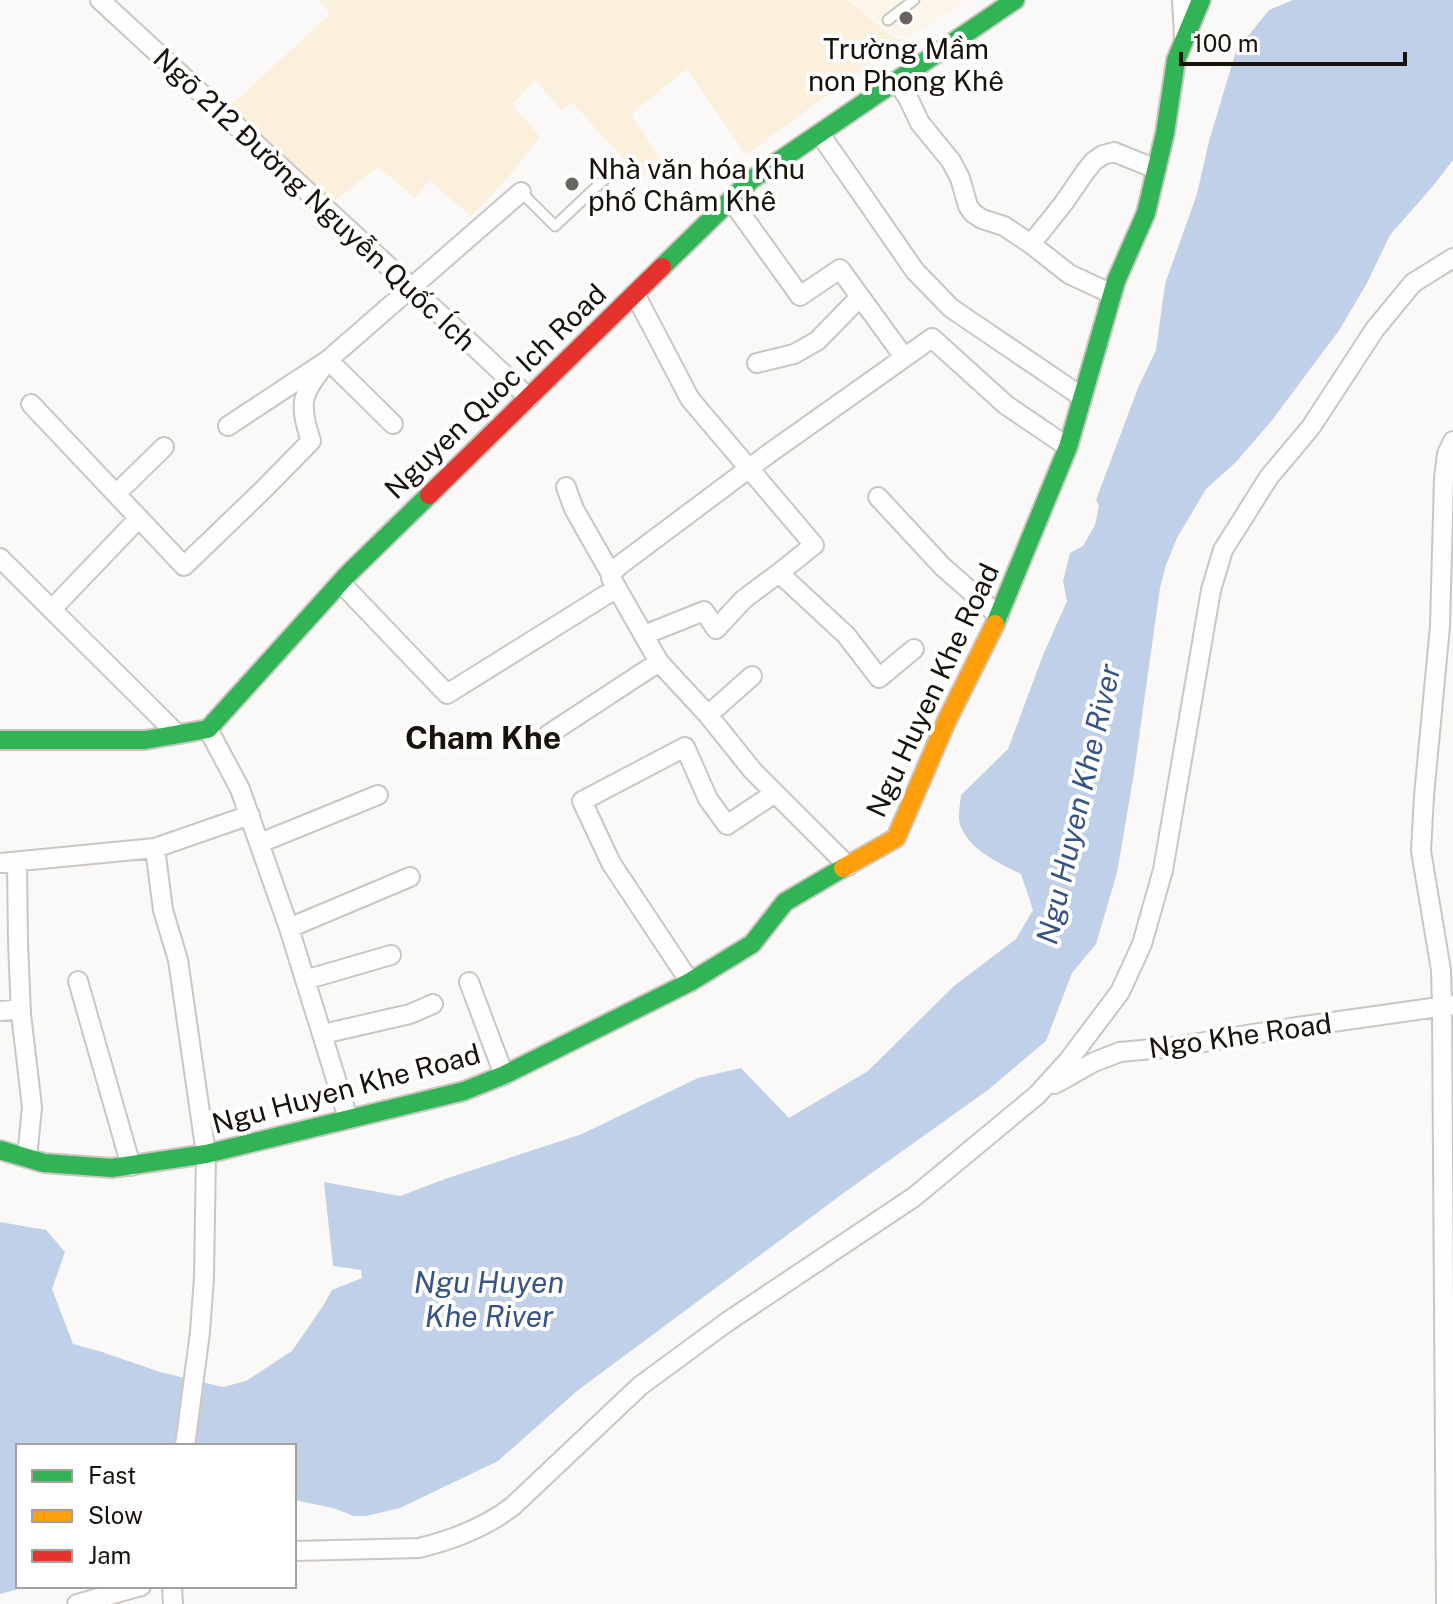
<svg xmlns="http://www.w3.org/2000/svg" width="1453" height="1604" font-family="'Public Sans',sans-serif">
	<rect width="100%" height="100%" fill="#fbf9f7"/>
	<path fill="#fcf5e9" d="M852,0H966L910,37L893,35Z"/>
	<path fill="#fbf0db" d="M319,0H849L892,37L903,39L746,155L687,69L631,114L661,160L640,178L572,102L562,111L535,80L512,104L540,137L506,180L471,216L429,180L415,198L378,167L329,205L225,111L330,14Z"/>
	<path fill="#c0d0e8" d="M1293,0H1453V160L1433,186L1390,235L1367,283L1340,329L1273,419L1236,462L1206,489L1177,538L1166,565L1160,588L1134,773L1117,873L1096,944L1072,973L1046,1041L988,1090L845,1192L577,1391L498,1461L400,1508L366,1516H354L333,1508L294,1500V1446H176L157,1443L140,1446H18V1586H30L0,1594V1222L46,1230L65,1252L52,1289L73,1344L102,1352L160,1372L223,1387L246,1381L292,1351L323,1306L332,1290L362,1278L361,1270L333,1266L324,1182L400,1196L445,1179L582,1134L698,1078L741,1068L789,1118L868,1071L954,986L1016,939L1033,910L1021,874C999,863 971,851 961,827C957,819 960,805 961,795L1008,749L1043,655L1067,601L1063,581L1070,553L1083,546L1095,525L1099,506L1096,500L1138,388L1156,350L1165,284L1197,194L1209,141L1236,51L1269,10Z"/>
	<g fill="none" stroke-linecap="round" stroke-linejoin="round">
		<g stroke="#cac6c1" stroke-width="13">
			<path id="lane" d="M888,20L914,0
				M521,192L555,226L609,175"/>
		</g>
		<g stroke="#cac6c1" stroke-width="22">
			<path id="street" d="M100,0L412,288L529,398
				M1182,0L1184,36
				M897,81L909,100L920,123L951,161L960,178L968,206L973,213L982,219L1004,226L1031,244L1069,274L1112,294
				M820,134L915,271L951,308L1082,397
				M731,200L800,296L840,269L904,357
				M1031,244L1063,204L1085,172L1094,161L1103,155L1114,152L1156,169
				M635,294L690,399L814,545L779,573L846,635L879,678L914,649
				M757,363L794,354L817,341L860,297
				M31,404L184,566L264,489L311,441C297,399 303,394 328,360L393,424
				M228,426L328,360L521,192
				M566,487L574,509L611,574
				M116,494L164,447
				M878,497L943,567L999,616
				M0,558L177,734
				M341,583L447,694L617,588
				M52,609L139,518
				M644,635L704,611L716,629L744,599L779,573
				M708,715L752,676
				M208,729L240,789L289,928L348,1118
				M549,734L659,662
				M260,843L378,795
				M155,848L163,910L178,960L206,1154L204,1277L200,1332L185,1446
				M17,862L18,942L21,1014L32,1107L27,1158
				M0,863L155,848L250,815
				M848,866L753,771L708,715L659,662L611,578V574L620,565L767,455L932,338L1006,405L1068,447
				M289,928L410,877
				M305,980L391,955
				M78,981L131,1166
				M469,982L504,1075
				M690,982L611,863L582,801L685,747L708,799L727,825L775,793
				M0,1011L21,1009
				M323,1034L410,1014L433,1004
				M1055,1084L1094,1062L1120,1052L1174,1047L1290,1028L1453,1005
				M294,1551L419,1548C452,1540 486,1527 513,1506L640,1386L727,1322L914,1197L1037,1095L1068,1061L1120,992L1142,944L1163,870L1211,590L1223,550L1269,477L1311,427L1375,329L1413,283L1453,258
				M172,1586L173,1604
				M77,1604L141,1586
				M1446,1604L1442,1006L1441,970L1421,851L1424,796L1440,626L1444,478L1447,454L1453,441"/>
		</g>
		<g stroke="#cac6c1" stroke-width="22">
			<path id="fast" d="M662,267L751,180L1015,0
				M995,624L1068,447L1116,281L1146,213L1165,133L1176,60L1201,0
				M0,740H145L208,729L348,574L429,495
				M0,1150L44,1163L112,1168L206,1154L464,1091L504,1075L690,982L752,944L785,902L843,868"/>
		</g>
		<g stroke="#cac6c1" stroke-width="22">
			<path id="slow" d="M843,868L896,838L947,720L995,624"/>
		</g>
		<g stroke="#cac6c1" stroke-width="22">
			<path id="jam" d="M429,495L662,267"/>
		</g>
		<use href="#lane" stroke="#fefefe" stroke-width="9"/>
		<use href="#street" stroke="#fefefe" stroke-width="18"/>
		<use href="#fast" stroke="#30b455" stroke-width="18"/>
		<use href="#slow" stroke="#ff9f0a" stroke-width="18"/>
		<use href="#jam" stroke="#e5322d" stroke-width="18"/>
	</g>
	<g fill="#67645d" stroke="#fff" stroke-width="3">
		<circle cx="906" cy="18" r="8"/>
		<circle cx="572" cy="184" r="8"/>
	</g>
	<g text-anchor="middle" dominant-baseline="central" stroke-width="8" stroke-linejoin="round" paint-order="stroke">
		<g font-size="28" fill="#18130a" stroke="#fff">
			<text x="906" y="48">Trường Mầm<tspan x="906" dy="32">non Phong Khê</tspan></text>
			<text x="588" y="168" text-anchor="start">Nhà văn hóa Khu<tspan x="588" dy="32">phố Châm Khê</tspan></text>
		</g>
		<g font-size="28" fill="#18130a" stroke="#fff">
			<text transform="translate(315 199) rotate(43)">Ngõ 212 Đường Nguyễn Quốc Ích</text>
			<text transform="translate(495 391) rotate(-44)">Nguyen Quoc Ich Road</text>
			<text transform="translate(932 690) rotate(-65)">Ngu Huyen Khe Road</text>
			<text transform="translate(1240 1035) rotate(-8)">Ngo Khe Road</text>
			<text transform="translate(346 1088) rotate(-15)">Ngu Huyen Khe Road</text>
		</g>
		<g font-size="30" font-style="italic" fill="#365484" stroke="#fff">
			<text transform="translate(1078 804) rotate(-77)">Ngu Huyen Khe River</text>
			<text x="489" y="1282">Ngu Huyen<tspan x="489" dy="34">Khe River</tspan></text>
		</g>
		<g font-size="32" font-weight="bold" fill="#18130a" stroke="#fff">
			<text x="483" y="737">Cham Khe</text>
		</g>
	</g>
	<rect x="16" y="1444" width="280" height="144" fill="#ffffff" stroke="#a3a19d" stroke-width="2"/>
	<rect x="32" y="1470" width="40" height="12" fill="#30b455" stroke="#a3a19d" stroke-width="2"/>
	<text x="88" y="1484" font-size="24" fill="#18130a">Fast</text>
	<rect x="32" y="1510" width="40" height="12" fill="#ff9f0a" stroke="#a3a19d" stroke-width="2"/>
	<text x="88" y="1524" font-size="24" fill="#18130a">Slow</text>
	<rect x="32" y="1550" width="40" height="12" fill="#e5322d" stroke="#a3a19d" stroke-width="2"/>
	<text x="88" y="1564" font-size="24" fill="#18130a">Jam</text>
	<path d="M1181 52v12h224v-12" fill="none" stroke="#18130a" stroke-width="4"/>
	<text x="1193" y="52" font-size="24" fill="#18130a" stroke="#ffffff" stroke-width="6" paint-order="stroke">100 m</text>
</svg>
